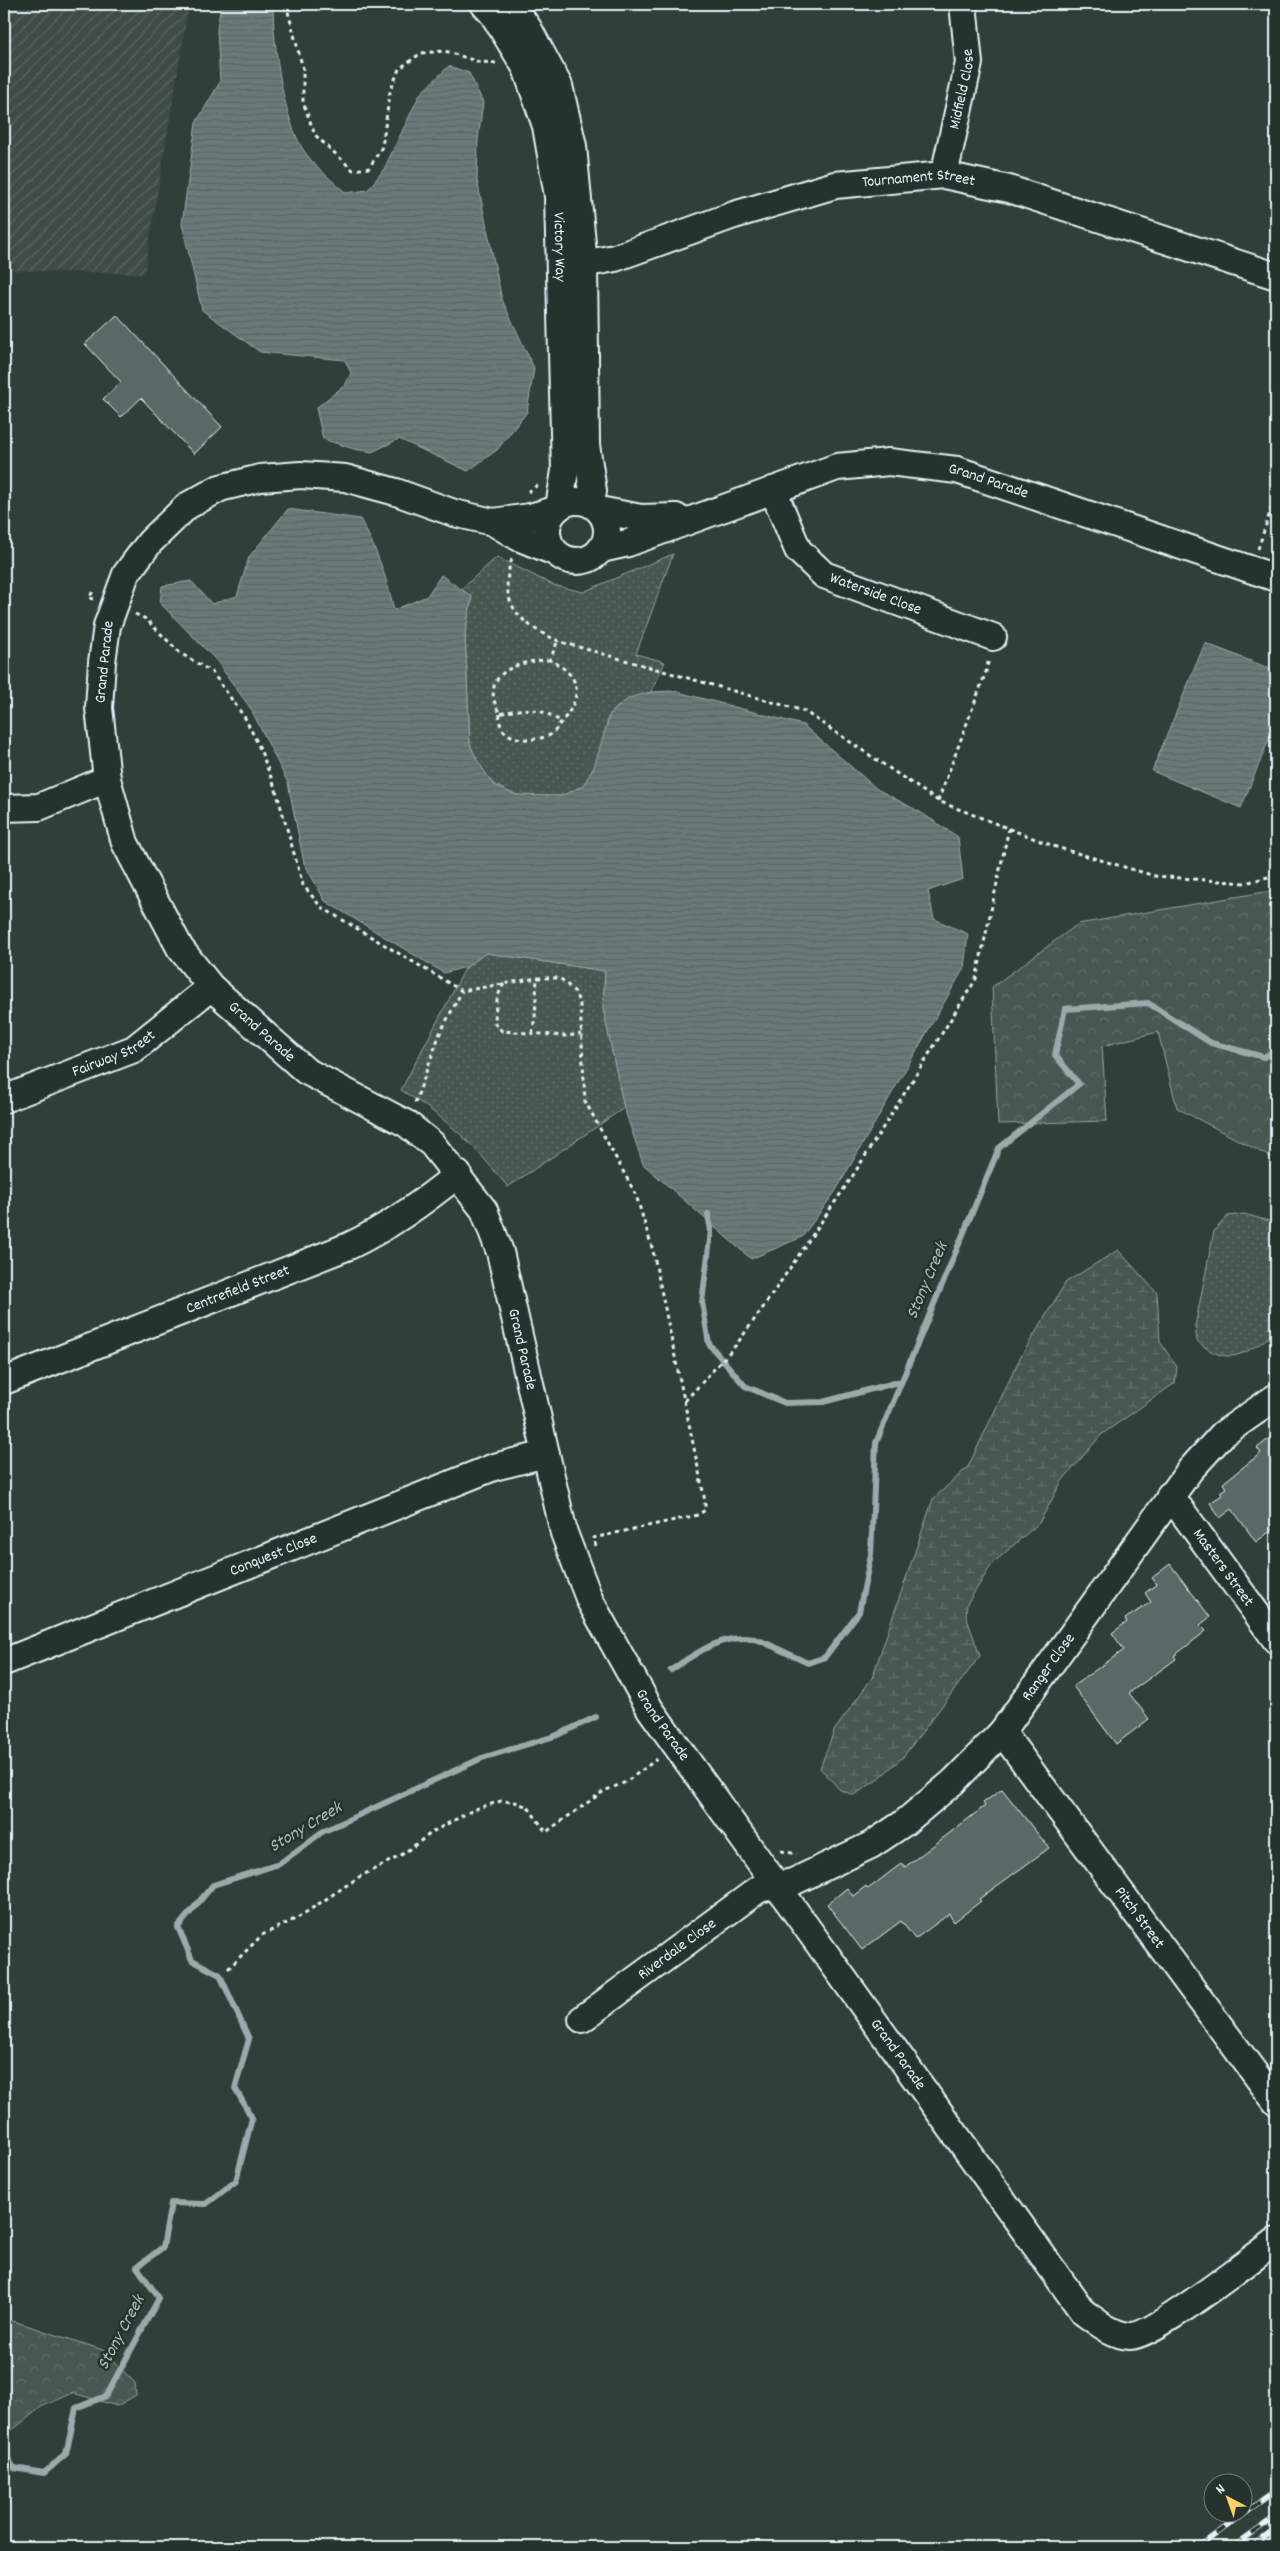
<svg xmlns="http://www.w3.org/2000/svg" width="1280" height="2551" font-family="Dekko,sans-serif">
	<defs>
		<pattern id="industrial-furrows" width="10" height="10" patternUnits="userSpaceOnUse" patternTransform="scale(1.25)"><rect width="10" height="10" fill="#3f4b46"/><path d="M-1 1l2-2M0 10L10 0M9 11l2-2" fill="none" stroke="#5b6561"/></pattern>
		<pattern id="forest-crowns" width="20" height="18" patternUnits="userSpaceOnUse" patternTransform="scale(1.25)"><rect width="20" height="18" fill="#495651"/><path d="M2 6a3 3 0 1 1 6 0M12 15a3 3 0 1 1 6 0" fill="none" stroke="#636f6b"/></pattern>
		<pattern id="wetland-marsh" width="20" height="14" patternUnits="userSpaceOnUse" patternTransform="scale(1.25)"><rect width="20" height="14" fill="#495651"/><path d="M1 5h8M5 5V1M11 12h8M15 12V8" fill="none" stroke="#636f6b"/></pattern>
		<pattern id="park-dots" width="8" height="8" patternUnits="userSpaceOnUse" patternTransform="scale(1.25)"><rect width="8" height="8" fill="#495651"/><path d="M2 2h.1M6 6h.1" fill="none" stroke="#636f6b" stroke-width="1.8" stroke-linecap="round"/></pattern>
		<pattern id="water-rules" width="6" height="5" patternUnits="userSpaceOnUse" patternTransform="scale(1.25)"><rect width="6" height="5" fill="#6d7978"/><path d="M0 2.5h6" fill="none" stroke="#5b6363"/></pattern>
	</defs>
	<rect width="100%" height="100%" fill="#323e39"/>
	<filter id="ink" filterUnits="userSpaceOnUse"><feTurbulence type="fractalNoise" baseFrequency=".02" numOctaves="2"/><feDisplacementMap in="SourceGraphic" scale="10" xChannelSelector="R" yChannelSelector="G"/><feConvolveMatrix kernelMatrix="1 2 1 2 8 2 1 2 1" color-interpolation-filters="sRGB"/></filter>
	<g filter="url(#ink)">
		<path fill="url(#industrial-furrows)" d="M4,4H189L144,274L4,270Z"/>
		<path fill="url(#forest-crowns)" stroke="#98a4a4" d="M1276,890V1160L1177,1108L1158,1032L1102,1046L1107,1121L998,1124L992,987L1078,924Z
			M4,2318L103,2350L135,2383L136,2395L117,2406L73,2393L41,2407L4,2437Z"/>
		<path fill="url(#wetland-marsh)" stroke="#98a4a4" d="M1118,1250L1157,1293L1160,1342L1177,1367L1175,1383L1101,1435L1062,1481L1039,1523L992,1564L967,1604L966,1616L980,1656L903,1757L877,1780L854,1795L840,1790L820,1768L834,1731L872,1678L933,1499L968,1467L1020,1358L1066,1282Z"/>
		<path fill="url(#park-dots)" stroke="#98a4a4" d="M673,554L636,654L665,662L651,692C636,696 622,701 611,713C606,719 606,732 604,739C600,754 594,772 584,784C568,803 510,800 493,784C482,775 475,757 470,744L465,634L472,597L461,589L497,557L553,585L583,592Z
			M486,953L605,971L603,1008L624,1108L508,1187C473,1144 449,1120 401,1090L466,967Z
			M1244,1214L1276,1223V1332C1247,1353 1229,1369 1197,1341L1195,1326L1214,1231L1228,1216Z"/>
		<path fill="url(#water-rules)" stroke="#9ea9ab" d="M221,4H273C273,42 283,125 307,155C317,169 333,181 346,193L368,190L384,169L420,94L449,66L469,73L483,102L478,140L477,180L502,300L534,368L527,412L497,450L468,471L399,439L372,452L354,449L323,439L316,408L345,385L351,373L345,360L260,352L202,310L182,224L196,123L220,82L217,30Z
			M288,509L360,519C376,547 387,578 394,610L427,596L441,575L472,597L465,634L470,744L477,760L493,784L515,795L561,796L583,786L594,767L610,714L629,698L651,692L674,691L803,725L877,789L920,812L958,837L963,879L928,891L934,919L968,934L964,968L835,1192L802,1237L751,1259L643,1164L624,1108L603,1008L605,971L486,953L466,967L444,973L325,901L304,863L288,783L251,709L215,659L160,603L162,586L191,581L212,604L237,596L249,557Z
			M1205,643L1276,671V722L1241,808L1152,771Z"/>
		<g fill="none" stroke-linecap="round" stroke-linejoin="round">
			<path stroke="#9ea9ab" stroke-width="6" d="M708,1214L711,1231L702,1302L709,1344L745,1386L785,1403L823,1402L902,1381
				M671,1670C695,1654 723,1633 754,1639C768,1642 793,1657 808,1663L825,1657L859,1612L871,1554L876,1443L999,1148L1079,1084L1055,1055L1065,1009L1148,1003L1211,1043L1264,1057L1276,1050
				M4,2453L14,2468L44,2473L66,2454L76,2408L106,2396L159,2298L137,2267L163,2247L171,2203L206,2204L236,2181L252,2118L235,2088L249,2039L220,1975L192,1960L178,1927L213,1885L279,1864L322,1832L482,1758L555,1736L596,1717"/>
		</g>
		<path fill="#5c6865" stroke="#e8f1f8" d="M117,315L222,427L194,454L141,398L121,417L103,399L121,382L85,344Z
			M1276,1433V1527L1256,1542L1232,1509L1220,1518L1210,1503L1222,1495L1220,1492L1226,1488L1223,1483L1261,1453L1257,1448Z
			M1170,1564L1210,1617L1200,1625L1206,1631L1174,1656L1176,1659L1129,1693L1149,1719L1116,1744L1073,1686L1124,1650L1112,1633L1127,1622L1125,1619L1151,1602L1145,1593L1157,1584L1152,1578Z
			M1002,1789L1049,1848L979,1899L981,1901L954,1922L949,1914L915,1939L901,1921L862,1950L827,1904L847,1888L853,1896L866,1886L868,1889L902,1863L905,1867L985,1806L983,1803Z"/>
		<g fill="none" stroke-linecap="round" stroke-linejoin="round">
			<g stroke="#e8f1f8" stroke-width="30">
				<g id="minor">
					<path id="s1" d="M484,4L493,14L526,68L546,126L558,196L565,471L559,507"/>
					<path d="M511,4L528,28L559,86L573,146L584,265L586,445L593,491L591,504"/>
					<path id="s2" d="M944,175L969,63L963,4"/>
					<path id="s3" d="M560,268L615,258L734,215L835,185L944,175L1009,189L1276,276"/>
					<path id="s4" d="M773,490L798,550L824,575L993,637"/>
					<circle cx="577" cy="531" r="30"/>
					<path d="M599,510L641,518L676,517"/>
					<path d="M493,522L530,517L555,510"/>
					<path id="s5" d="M601,549L628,543L837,467L889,462L957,470L1276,578"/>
					<path id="s6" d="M555,552L518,537L493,522L454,513L396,492L345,478L301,475L260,478L220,488L187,506L150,542L126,574L107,626L102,662L99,708L107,779L125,843L180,948L211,987L306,1071L407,1124L432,1144L484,1210L500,1252L564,1533L590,1601L650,1709L1083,2312C1097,2322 1112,2335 1130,2336C1153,2337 1252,2258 1276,2241"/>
					<path d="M4,808L39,807L107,779"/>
					<path id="s7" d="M4,1099L134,1049L211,987"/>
					<path id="s8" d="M4,1381L349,1246C389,1227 424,1202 458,1174"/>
					<path id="s9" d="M1170,1495L1276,1640"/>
					<path id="s10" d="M4,1662L494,1467L546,1454"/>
					<path id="s11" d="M1002,1732L1276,2102"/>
					<path id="s12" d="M582,2019L759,1889L793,1882L871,1845L904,1823L953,1782L1002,1732L1190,1470L1223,1434L1276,1397"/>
				</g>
			</g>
			<path stroke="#e8f1f8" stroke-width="3" stroke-dasharray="4 4" stroke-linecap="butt" d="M286,4L303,69V102L315,135L353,170L369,168L382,147L390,92L399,69L421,53L445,51L479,62L497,63
				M528,492L539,484
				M1258,549L1276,494
				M512,559C496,604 522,626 561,642L804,711L938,801L1056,847L1155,876L1245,883L1276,875
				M94,599L89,598L94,590
				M135,614L146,619L180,653L212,672L245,718L258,744L276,790L303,885L321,907L462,991L537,978H560L575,992L580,1005L585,1101L636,1195L653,1251L705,1501V1510L698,1515L593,1538L597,1549
				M550,660C517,660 477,675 500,714C523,707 541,707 561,722
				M500,714C495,740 529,743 548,736C556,733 557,726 563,720C584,694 580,675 550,660L558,640
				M938,801L986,672L989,658
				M504,984C496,995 495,1010 495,1024L502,1031L566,1036L581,1034
				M532,1033L535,1018L537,978
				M415,1103L440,1033L462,991
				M1270,1374L1276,1369
				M685,1401L736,1345L762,1309L852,1177L976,979L1009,828
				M781,1851L797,1854
				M228,1969L262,1935L299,1917L359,1877L400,1856L434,1831L475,1809L501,1801L515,1802L528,1807L546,1832L604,1791L626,1782L657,1759"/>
			<use href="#minor" stroke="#26332d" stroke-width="26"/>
			<g stroke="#e8f1f8" stroke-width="5.5">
				<path id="rail" d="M1198,2547L1276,2491
					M1234,2547L1276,2517
					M1253,2547L1276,2530"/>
			</g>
			<use href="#rail" stroke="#26332d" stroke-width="4" stroke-dasharray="11" stroke-linecap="butt"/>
		</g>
	</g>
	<g text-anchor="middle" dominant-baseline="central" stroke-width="5" stroke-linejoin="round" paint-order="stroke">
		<g font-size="16" fill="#e8f1f8" stroke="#26332d">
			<text stroke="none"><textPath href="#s2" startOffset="88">Midfield Close</textPath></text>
			<text stroke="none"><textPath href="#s3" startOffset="372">Tournament Street</textPath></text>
			<text stroke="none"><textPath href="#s1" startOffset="260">Victory Way</textPath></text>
			<text stroke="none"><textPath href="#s5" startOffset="404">Grand Parade</textPath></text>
			<text stroke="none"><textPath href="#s4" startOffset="156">Waterside Close</textPath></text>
			<text transform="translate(105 662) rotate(-84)">Grand Parade</text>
			<text stroke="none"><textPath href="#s6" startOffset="991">Grand Parade</textPath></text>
			<text stroke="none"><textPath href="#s7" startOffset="119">Fairway Street</textPath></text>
			<text stroke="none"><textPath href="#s8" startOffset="251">Centrefield Street</textPath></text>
			<text stroke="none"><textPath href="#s6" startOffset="1425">Grand Parade</textPath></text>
			<text stroke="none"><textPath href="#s10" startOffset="290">Conquest Close</textPath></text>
			<text stroke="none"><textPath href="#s9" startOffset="90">Masters Street</textPath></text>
			<text stroke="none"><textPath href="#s12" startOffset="594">Ranger Close</textPath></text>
			<text stroke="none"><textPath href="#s6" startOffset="1830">Grand Parade</textPath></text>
			<text stroke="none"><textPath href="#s11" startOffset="231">Pitch Street</textPath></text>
			<text stroke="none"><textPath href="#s12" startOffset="118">Riverdale Close</textPath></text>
			<text stroke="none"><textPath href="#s6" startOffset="2235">Grand Parade</textPath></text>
		</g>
		<g font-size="18" font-style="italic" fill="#b1bbbe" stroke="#26332d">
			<text transform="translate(928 1281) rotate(-67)">Stony Creek</text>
			<text transform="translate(306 1828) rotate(-31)">Stony Creek</text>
			<text transform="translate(122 2333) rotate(-62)">Stony Creek</text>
		</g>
	</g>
	<rect width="1280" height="2551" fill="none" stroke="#26332d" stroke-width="20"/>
	<rect x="10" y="10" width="1260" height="2531" fill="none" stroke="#e8f1f8" stroke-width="2" filter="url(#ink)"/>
	<g transform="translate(1228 2498) rotate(319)"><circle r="24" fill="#26332d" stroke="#747f7e"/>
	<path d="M0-4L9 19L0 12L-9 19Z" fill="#ffd166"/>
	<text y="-8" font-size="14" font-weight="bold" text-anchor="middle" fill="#e8f1f8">N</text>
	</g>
</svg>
